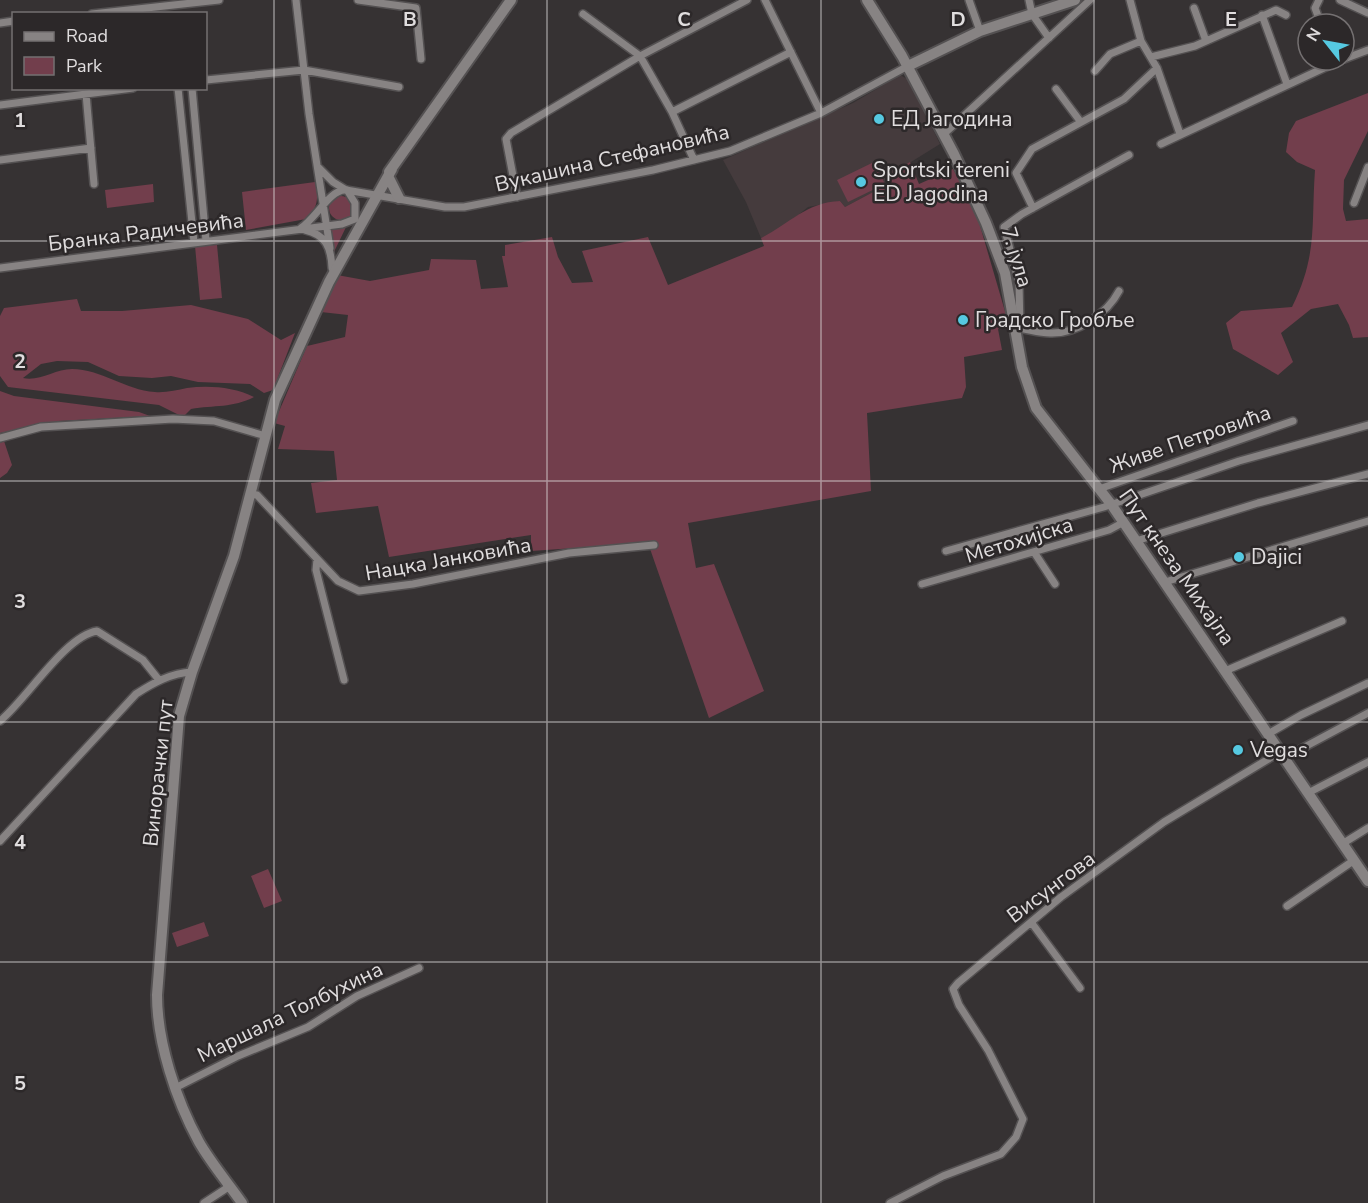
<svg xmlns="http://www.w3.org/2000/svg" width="1368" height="1203" font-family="'Nunito Sans',sans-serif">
	<rect width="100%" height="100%" fill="#363233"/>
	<path fill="#453b3d" d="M900,75L909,80L940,144L890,175V183L845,207L840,201L808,207L785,226L761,238L746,202L723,160L853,103Z"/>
	<path fill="#723e4c" d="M1368,93V131L1344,180L1343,209L1346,221L1368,219V337L1353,338L1349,325L1338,304L1311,309L1281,333L1293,362L1278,375L1233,349L1226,323L1241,311L1292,307C1318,255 1311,224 1315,170L1297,162L1286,152L1289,133L1296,121Z
		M874,162L885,184L848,202L837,180Z
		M910,162L919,184L953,169L976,212L1009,325L998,329L1002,350L964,357L966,387L962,398L867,413L871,491L688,523L696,568L714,564L764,691L709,718L648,543L531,551V535L389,557L378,506L316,513L311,483L337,480L334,451L278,449L285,426L274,423L307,346L345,337L348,315L321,312L337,275L370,281L429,270L431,259L476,260L481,289L508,287L502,256H505V245L552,237L558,257L572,283L593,282L582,251L648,237L668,285L764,246L761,238C789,224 807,202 840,201L845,207L890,183L889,175Z
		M315,182C319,198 318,208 306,219L246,230L242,192Z
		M153,184L154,202L107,208L105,190Z
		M329 208a12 12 0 1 1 24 0a12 12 0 1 1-24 0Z
		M347,225L333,254L329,228Z
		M217,245L222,298L200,300L195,246Z
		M77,299L81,311H122L191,305L248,319L281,340L295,333L273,390L264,393L250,384L198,382L171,376L152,378L119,376L88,362L57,361L41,364L23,378C39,382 55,369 72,369C101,369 125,390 155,392C165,393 177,390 187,388C209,385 234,387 254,397C233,408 214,405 191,409L183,417L159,405L8,387L0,376V316L4,308Z
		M0,391L14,396L139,412L150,416L59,421L0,433Z
		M4,441L12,465L7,473L0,478V443Z
		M268,869L282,901L264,908L251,876Z
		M204,922L209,936L177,947L172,933Z"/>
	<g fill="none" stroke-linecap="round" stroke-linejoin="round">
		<g stroke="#545152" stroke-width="10">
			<path id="street" d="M296,0L309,114L330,248
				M358,0L416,8L421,59
				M765,0L821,113
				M969,0L980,31
				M1029,0L1032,14L1049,38
				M1130,0L1141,41L1157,68L1180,134
				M1340,0L1368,13
				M1194,8L1206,41
				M92,14L219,0
				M583,14L640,56L672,112L694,160
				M1262,15L1287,84
				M1318,16L1315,8L1319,0
				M0,23L14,21
				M1151,57L1195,46L1276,10L1286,15
				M1344,59L1368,50
				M1095,71L1110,54L1141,41
				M206,80L304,70L399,87
				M178,88L194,242
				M192,88L206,241
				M1056,89L1080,121
				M86,94L94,184
				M0,105L133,88
				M672,112L791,52
				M944,134L1090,0
				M1161,144L1341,60
				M0,160L91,148
				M319,168L333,182L346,190L445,207H464L653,170L730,151L821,113L908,66
				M517,197L506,139L511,133L640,56L747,0
				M1354,203L1368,167
				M1033,208L1016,173L1032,149L1124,99L1157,68
				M301,228C316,218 330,190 345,190
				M305,230C326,235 331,247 332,268
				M0,268L342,224L355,219V203L347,190
				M1017,328C1028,329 1038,333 1050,333C1077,334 1107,314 1119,291
				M1020,328L1019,283L1004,227L1022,214L1129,155
				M0,438L41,427L173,419L214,421L266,436
				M1099,489L1293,421
				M251,494L257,495L338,581L359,591L413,584L569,553L654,545
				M1136,541L1258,503L1368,474
				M946,551L1104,507L1239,461L1368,425
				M1034,552L1055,584
				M317,559L316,570L344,680
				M1165,582L1368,521
				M922,584L1109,530L1124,522
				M1225,671L1342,621
				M0,721C27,699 65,636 97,631L143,660L159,680
				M1268,734L1301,715L1368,683
				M1284,758L1368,713
				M1308,793L1368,762
				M0,841L136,694C153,683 171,673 192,672
				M1342,844L1368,828
				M1287,906L1353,861
				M1031,922L1080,988
				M177,1087L238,1056L308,1027L357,996L419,968
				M204,1203L230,1186
				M890,1203L943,1176L1001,1154L1016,1137L1023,1119L988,1050L959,1005L953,989L958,983L1061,897L1164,822L1280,752"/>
		</g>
		<g stroke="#545152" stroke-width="14">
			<path id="secondary" d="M867,0L902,56L954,154L986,223L1005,273L1022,367L1036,408L1111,504L1368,881
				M908,66L980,31L1075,0
				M389,172L511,0
				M389,178L399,198
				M242,1203C228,1183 211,1163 199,1142C176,1100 157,1042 157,995L179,716L192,672L234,556L275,400L329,282L392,169"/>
		</g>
		<use href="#street" stroke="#878383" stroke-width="7"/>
		<use href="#secondary" stroke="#878383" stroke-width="10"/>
	</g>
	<path fill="none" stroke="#e0ddde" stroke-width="1.5" stroke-opacity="0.55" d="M274,0V1203M547,0V1203M821,0V1203M1094,0V1203M0,241H1368M0,481H1368M0,722H1368M0,962H1368"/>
	<g fill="#56c9e1" stroke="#2c2829" stroke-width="2">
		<circle cx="879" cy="119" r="6"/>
		<circle cx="861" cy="182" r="6"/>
		<circle cx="963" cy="320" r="6"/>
		<circle cx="1239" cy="557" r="6"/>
		<circle cx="1238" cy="750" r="6"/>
	</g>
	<g text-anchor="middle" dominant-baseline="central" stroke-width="5" stroke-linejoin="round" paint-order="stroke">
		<g font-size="21" fill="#e0ddde" stroke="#2c2829" text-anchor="start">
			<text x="891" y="119">ЕД Јагодина</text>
			<text x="873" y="170">Sportski tereni<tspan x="873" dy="24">ED Jagodina</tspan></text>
			<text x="975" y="320">Градско Гробље</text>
			<text x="1251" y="557">Dajici</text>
			<text x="1250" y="750">Vegas</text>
		</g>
		<g font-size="21" fill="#e0ddde" stroke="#2c2829">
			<text transform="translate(612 158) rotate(-13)">Вукашина Стефановића</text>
			<text transform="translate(146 232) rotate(-7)">Бранка Радичевића</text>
			<text transform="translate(1017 257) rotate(73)">7. јула</text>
			<text transform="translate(1190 439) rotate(-19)">Живе Петровића</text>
			<text transform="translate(1019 540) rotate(-17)">Метохијска</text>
			<text transform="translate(448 559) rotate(-10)">Нацка Јанковића</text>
			<text transform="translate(1177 567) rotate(55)">Пут кнеза Михајла</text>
			<text transform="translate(158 773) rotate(-84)">Винорачки пут</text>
			<text transform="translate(1051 887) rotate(-37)">Висунгова</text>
			<text transform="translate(290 1012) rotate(-26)">Маршала Толбухина</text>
		</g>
	</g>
	<g font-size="20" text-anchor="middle" font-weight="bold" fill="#e0ddde" stroke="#2c2829" stroke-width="5" stroke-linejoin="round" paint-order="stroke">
		<text x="410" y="26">B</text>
		<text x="684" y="26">C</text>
		<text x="958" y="26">D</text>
		<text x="1231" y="26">E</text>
		<text x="20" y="127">1</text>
		<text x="20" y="368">2</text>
		<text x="20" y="608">3</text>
		<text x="20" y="849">4</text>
		<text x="20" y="1090">5</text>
	</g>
	<rect x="12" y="12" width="195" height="78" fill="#2c2829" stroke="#747071" stroke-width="1.5"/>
	<rect x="24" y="32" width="30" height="9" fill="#878383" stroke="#747071" stroke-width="1.5"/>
	<text x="66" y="42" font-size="18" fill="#e0ddde">Road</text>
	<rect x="24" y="57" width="30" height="18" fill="#723e4c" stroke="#747071" stroke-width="1.5"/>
	<text x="66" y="72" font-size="18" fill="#e0ddde">Park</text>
	<g transform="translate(1326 42) rotate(301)"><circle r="28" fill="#2c2829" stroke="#747071" stroke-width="1.5"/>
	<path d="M0-4.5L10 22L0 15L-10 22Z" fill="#56c9e1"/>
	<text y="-9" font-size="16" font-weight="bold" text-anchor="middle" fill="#e0ddde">N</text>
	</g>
</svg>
